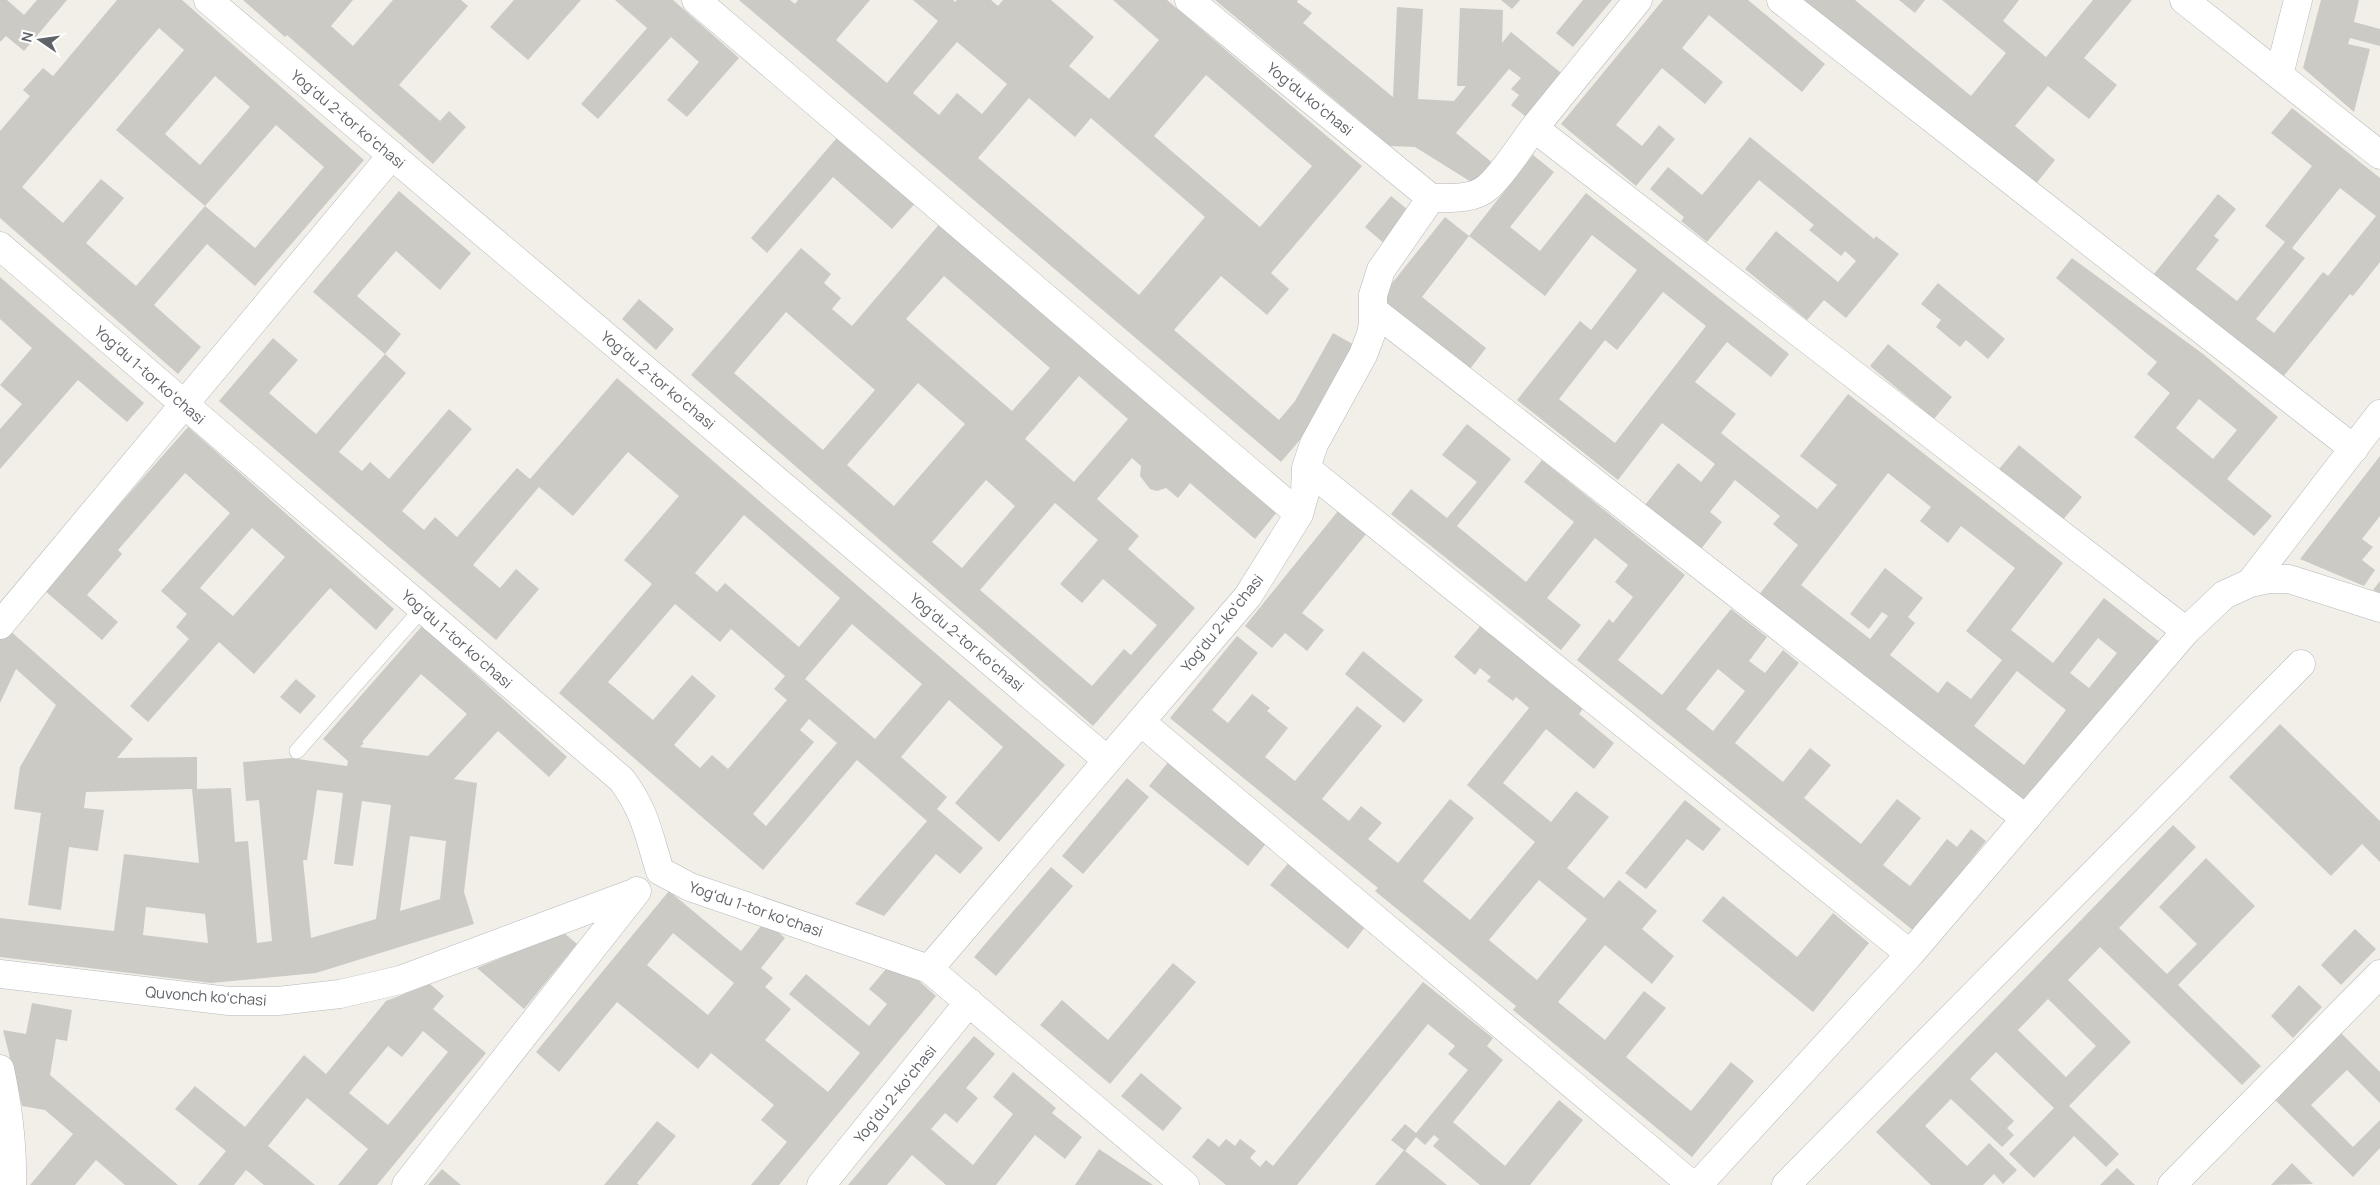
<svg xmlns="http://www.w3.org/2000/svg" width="2380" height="1185" font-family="Manrope,sans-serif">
	<rect width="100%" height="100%" fill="#f1efe8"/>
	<path fill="#cccac5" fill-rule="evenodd" d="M0,0H7L24,15L37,0H67L24,51L6,36L0,42Z
		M117,0H182L364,160L255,286L207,244L154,305L201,347L178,374L0,218V131L30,96L23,90L43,68L53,76ZM159,28L184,50L116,130L205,206L136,286L86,243L124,198L101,179L63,223L22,187ZM215,76L250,107L200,165L165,134ZM276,125L324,167L255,248L205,206Z
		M243,0H353L331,26L353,46L393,0H461L468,6L399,85L440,121L449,111L466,127L433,164L287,35L285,37Z
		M514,0H581L528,60L490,27Z
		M615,0H673L739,58L687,117L667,100L699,62L671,37L598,119L581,104L647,28Z
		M739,0H790L795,4L798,0H870L836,40L887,83L938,21L913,0H953L955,2L957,0H991L998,6L1003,0H1051L1094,37L1069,66L1109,99L1159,40L1113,0H1167L1362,166L1271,273L1289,289L1267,315L1221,276L1174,330L1279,420L1295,401L1333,333L1358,347L1317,420L1281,462ZM957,42L1007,84L982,114L957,93L939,115L913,93ZM1206,75L1312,166L1260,227L1154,136ZM1029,98L1075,137L1091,118L1205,217L1139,295L978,158Z
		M1215,0H1298L1297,2L1312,13L1303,23L1393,97L1397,7L1423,9L1418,99L1454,101L1466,86H1457L1460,8L1503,10L1502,43L1511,32L1566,77L1530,120L1511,105L1519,95L1511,89L1521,78L1509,69L1456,133L1494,164L1476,185L1415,147L1390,146Z
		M1501,0H1520L1512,9Z
		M1583,0H1612L1573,47L1556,33Z
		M1663,0H1748L1825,64L1802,92L1709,15L1682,48L1723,82L1705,104L1662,68L1616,125L1642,146L1659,125L1675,139L1636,186L1561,124Z
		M1803,0H1855L1971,96L2006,53L1942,0H2019L2003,21L2046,57L2093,0H2132L2084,58L2117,85L2089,119L2048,86L2015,126L2055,160L2035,185Z
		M1899,0H1925L1915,13Z
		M2321,0H2359L2354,22L2380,29V46L2350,38L2348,44L2370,49L2354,112L2303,68Z
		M2292,108L2380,178V262L2353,296L2350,294L2283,377L2154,274L2218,194L2236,209L2214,236L2219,240L2196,269L2237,301L2285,242L2265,226L2312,166L2271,133ZM2340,188L2376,216L2328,276L2323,272L2274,333L2256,319L2305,258L2292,248Z
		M841,133L918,200L892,229L833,177L767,253L751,238Z
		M1750,137L1874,239L1876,236L1899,254L1846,318L1824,300L1807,320L1745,269L1776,231L1838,282L1856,261L1845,251L1841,256L1809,230L1814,225L1759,180L1707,242L1681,221L1684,217L1650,189L1668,167L1702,195Z
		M1533,155L1554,172L1510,227L1540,251L1586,193L1789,354L1771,377L1727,342L1695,382L1736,414L1721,433L1817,509L1837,485L1800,456L1848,394L2063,563L2011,630L2053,663L2104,598L2161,643L2027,807L1758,596L1798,545L1773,524L1780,516L1735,480L1710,512L1722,522L1701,549L1645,505L1678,463L1701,482L1715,464L1662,423L1618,480L1517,400L1580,321L1591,330L1637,270L1592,235L1545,296L1469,236ZM1663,292L1706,326L1615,443L1559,399L1605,340L1617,350ZM1888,473L1931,507L1920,521L1948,543L1961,526L2015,568L1966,631L2002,660L1971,699L1947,681L1938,693L1890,655L1915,623L1908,617L1923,598L1885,568L1850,614L1869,629L1882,612L1888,616L1870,639L1801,585ZM2098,638L2117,653L2089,688L2070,673ZM2017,671L2066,710L2024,765L1974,726Z
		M399,191L471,253L440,290L396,251L357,296L401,334L385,354L313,292Z
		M1391,196L1413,214L1386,245L1365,227Z
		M1445,217L1469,236L1422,297L1486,348L1467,373L1377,302Z
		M942,221L1277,512L1255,539L1190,483L1178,498L1166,488L1157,491L1150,489L1140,476L1141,466L1132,458L1097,499L1139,536L1128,549L1195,608L1093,726L691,375L801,248L831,274L824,283L841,298L832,309L852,326ZM944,276L1050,368L1012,411L906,319ZM786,312L875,390L823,450L734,373ZM1079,376L1128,419L1074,482L1025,439ZM918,383L965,424L894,506L847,465ZM986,480L1015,506L962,568L932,542ZM1055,503L1098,540L1060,584L1082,603L1103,579L1157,625L1131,655L1124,649L1092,686L980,590Z
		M2072,258L2203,354L2278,417L2227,479L2272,516L2254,536L2134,437L2170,393L2147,374L2157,362L2056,278ZM2199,399L2237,430L2213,459L2176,428Z
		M0,277L144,403L127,422L78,380L0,469V429L22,404L0,385L32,348L0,319Z
		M1938,283L2005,339L1988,359L1966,340L1960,347L1936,327L1941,320L1921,304Z
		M639,299L674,329L656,350L622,319Z
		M273,338L298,360L269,393L316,434L385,354L406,373L339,452L362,471L370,462L389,479L449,409L472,429L402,511L424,530L435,517L457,537L517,468L530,479L617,378L1065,765L999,842L955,803L1003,747L949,700L901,757L947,797L937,809L983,848L960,874L936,854L884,916L855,904L927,821L857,760L763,870L559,693L652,584L624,560L679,496L628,452L573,516L539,487L473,565L500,588L516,569L539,589L496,640L219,401ZM744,515L840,598L799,647L725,583L717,592L695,573ZM675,604L720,642L731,629L785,676L774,689L787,700L728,769L712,755L700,768L674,745L716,696L692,675L653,720L608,682ZM852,624L922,684L875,739L805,679ZM809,719L837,743L766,826L753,814L814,742L800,730Z
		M1888,344L1952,397L1934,419L1870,366Z
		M1467,424L1511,459L1457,526L1526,582L1574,522L1524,482L1542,460L1685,575L1618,660L1662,695L1731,609L1767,637L1749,661L1765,673L1783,650L1799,663L1735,743L1783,782L1810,748L1831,765L1804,798L1861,844L1897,799L1921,818L1883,865L1910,886L1947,839L1957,847L1971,829L1986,841L1914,931L1577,660L1609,619L1613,623L1633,597L1615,582L1628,565L1595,538L1547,598L1581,625L1561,650L1391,514L1411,489L1447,518L1477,482L1442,455ZM1718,669L1745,691L1713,731L1686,709Z
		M188,427L394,609L376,630L330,588L254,674L219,642L148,722L130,706L189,639L176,627L187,614L161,591L230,513L185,473L118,550L122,554L87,595L118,622L102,640L44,590ZM252,528L285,557L233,616L200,588Z
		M2019,445L2082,497L2062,521L1999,469Z
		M2380,456V516L2362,539L2373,547L2362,560L2375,570L2364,586L2300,559Z
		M1338,511L1366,534L1302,613L1324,630L1307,651L1285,633L1272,648L1245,626Z
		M2380,581V593L2373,590Z
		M1482,624L1584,707L1579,714L1614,743L1594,769L1546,729L1503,783L1551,822L1576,791L1609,817L1567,868L1604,898L1619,880L1657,911L1642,929L1674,956L1652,984L1605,945L1558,1002L1605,1040L1644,991L1666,1008L1626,1057L1691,1111L1731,1062L1754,1081L1692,1157L1513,1010L1516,1006L1375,891L1378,888L1170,718L1237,636L1258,653L1212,710L1228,723L1252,694L1270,708L1267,711L1288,728L1265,757L1295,781L1357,706L1382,726L1322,799L1349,821L1361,806L1382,823L1368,839L1398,863L1450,799L1474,818L1423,881L1470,920L1535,842L1467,785L1529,708L1516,697L1513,701L1487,681L1491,677L1480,668L1475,675L1454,657ZM1539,880L1587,919L1537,980L1489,940Z
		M422,626L567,757L549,777L498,731L454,779L477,783L464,892L474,924L316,973L211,983L0,957V918L114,931L124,854L199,863L192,789L86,792L84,808L104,810L98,851L69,847L61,910L28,905L41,813L14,809L20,767L56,705L16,669L0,703V639L8,629L133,739L117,758L197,757V789L231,788L235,842L248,841L257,943L272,941L259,800L246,801L243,762L291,758L347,766L348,761L323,739ZM421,674L467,714L428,756L360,747L364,743L362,742ZM317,790L343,793L334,864L353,866L362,801L391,805L376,919L311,938L303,860H307ZM410,836L446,841L440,899L400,911ZM146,907L205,914L208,943L143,935Z
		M1363,651L1423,700L1404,723L1345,674Z
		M296,679L316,696L300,714L280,697Z
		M2280,724L2380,821V862L2362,844L2331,876L2229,777Z
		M1169,761L1268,841L1248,866L1149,786Z
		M1127,778L1149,797L1083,874L1062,856Z
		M1685,800L1721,829L1703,851L1687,839L1646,889L1625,873Z
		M2173,825L2196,847L2119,928L2167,974L2197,944L2159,907L2206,858L2255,906L2178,985L2261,1066L2242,1085L2100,947L2068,980L2131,1042L2069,1106L2119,1154L2106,1167L2074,1136L2034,1178L2009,1154L2054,1108L1996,1052L1970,1079L2014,1121L2007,1128L2014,1135L2002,1147L1951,1099L1925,1126L1967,1166L1989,1143L2017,1170L2003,1184L1994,1174L1983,1185H1931L1876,1132ZM2048,999L2096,1046L2066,1077L2018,1030Z
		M1291,860L1368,923L1348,949L1270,885Z
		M1051,867L1073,886L996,976L974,957Z
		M669,891L741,951L765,921L785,938L761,968L773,978L765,987L791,1009L765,1040L828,1092L860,1053L789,994L806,974L869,1026L887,1004L869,989L886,969L910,973L936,996L779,1185H751L787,1142L761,1120L774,1105L711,1053L698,1069L617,1002L559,1072L536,1052ZM673,933L734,983L708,1015L647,965Z
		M1723,896L1797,957L1833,913L1869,943L1813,1012L1702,921Z
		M2355,929L2376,949L2341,985L2321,965Z
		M563,932L577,944L524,1009L477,968Z
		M1173,963L1196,982L1110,1084L1040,1025L1062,1000L1108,1040Z
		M1423,982L1493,1038L1487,1046L1503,1060L1453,1122L1505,1166L1559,1100L1583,1120L1530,1185H1480L1433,1146L1439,1139L1434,1135L1425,1145L1416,1137L1405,1151L1391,1140L1405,1124L1416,1133L1468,1070L1448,1054L1455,1046L1428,1024L1297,1185H1226L1192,1157L1208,1138L1219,1147L1226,1139L1235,1146L1240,1139L1256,1151L1250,1158L1260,1167L1266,1160L1273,1166Z
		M430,984L444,996L433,1009L486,1053L377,1185H338L368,1149L307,1098L268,1146L315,1185H264L246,1170L234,1185H198L226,1151L175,1109L195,1086L245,1127L304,1055L326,1074L386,1001ZM423,1031L448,1052L388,1125L349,1093L388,1046L402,1057Z
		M2299,985L2322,1007L2293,1038L2271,1016Z
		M32,1003L72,1010L67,1041L56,1039L50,1075L178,1185H125L96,1160L75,1185H30L73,1134L45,1110L22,1106L3,1030L26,1034Z
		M2339,1031L2380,1072V1103L2347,1070L2311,1105L2353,1147L2380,1120V1148L2353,1177L2273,1098Z
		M974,1036L995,1054L966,1088L978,1098L957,1123L945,1113L931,1129L973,1165L1013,1114L993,1097L1013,1072L1056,1108L1052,1113L1082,1137L1065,1159L1035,1135L996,1185H946L912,1155L887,1185H848Z
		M1141,1073L1182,1108L1163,1131L1121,1096Z
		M657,1121L676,1136L637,1183L639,1185H604Z
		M1099,1149L1153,1185H1075Z
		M1404,1150L1447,1185H1375Z
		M2292,1163L2313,1184L2271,1185Z
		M2117,1168L2135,1185H2100Z
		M442,1169L461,1185H428Z"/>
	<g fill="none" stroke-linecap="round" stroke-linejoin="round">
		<g stroke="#b5b8bc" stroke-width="16">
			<path id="service" d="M297,751L422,609"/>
		</g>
		<g stroke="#b5b8bc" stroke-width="29">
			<path id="minor" d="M208,0L1107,760
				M696,0L1299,514
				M1189,0L1431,198
				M1781,0L2354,449
				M2184,0L2380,155
				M2279,75L2298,0
				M1534,128L1638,0
				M1431,198C1449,198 1474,200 1488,187C1504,173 1521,145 1534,128L2186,631
				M0,246L622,780C646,813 648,833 660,871L690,887L929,969L1185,1185
				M1373,310L2026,819
				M1306,468L1910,954
				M2250,583L2380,414
				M0,625L392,155
				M1141,722L1692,1185
				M929,969L1248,596L1299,514L1305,493L1306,468L1314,444L1363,355L1371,334L1373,323V295L1381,270L1431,198
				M0,974L229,1001H278L340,994L400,980L636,892
				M0,1069C8,1107 13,1146 12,1185
				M406,1185L637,891
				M821,1185L969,1002
				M1698,1185L1910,954L2186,631L2224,595L2250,583L2269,579H2289L2380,608
				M1786,1185L2301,664
				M2172,1185L2380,974"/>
		</g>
		<use href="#service" stroke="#fff" stroke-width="15"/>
		<use href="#minor" stroke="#fff" stroke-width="28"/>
	</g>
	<g text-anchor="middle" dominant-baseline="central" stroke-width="4" stroke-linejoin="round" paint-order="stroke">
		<g font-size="15" fill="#5f6368" stroke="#fff">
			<text transform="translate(1310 99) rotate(39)">Yogʻdu koʻchasi</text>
			<text transform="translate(348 119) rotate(40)">Yogʻdu 2-tor koʻchasi</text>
			<text transform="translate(150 375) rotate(41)">Yogʻdu 1-tor koʻchasi</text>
			<text transform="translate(658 380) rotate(40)">Yogʻdu 2-tor koʻchasi</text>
			<text transform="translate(1222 623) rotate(-51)">Yogʻdu 2-koʻchasi</text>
			<text transform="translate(457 639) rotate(41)">Yogʻdu 1-tor koʻchasi</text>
			<text transform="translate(967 642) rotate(40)">Yogʻdu 2-tor koʻchasi</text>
			<text transform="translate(756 909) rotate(19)">Yogʻdu 1-tor koʻchasi</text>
			<text transform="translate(206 996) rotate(4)">Quvonch koʻchasi</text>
			<text transform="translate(895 1094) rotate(-51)">Yogʻdu 2-koʻchasi</text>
		</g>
	</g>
	<g transform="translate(40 40) rotate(283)" stroke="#ffffff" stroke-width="4" paint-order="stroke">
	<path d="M0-4L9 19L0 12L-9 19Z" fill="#5f6368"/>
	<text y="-8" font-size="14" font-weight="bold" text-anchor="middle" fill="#5f6368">N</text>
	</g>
</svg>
